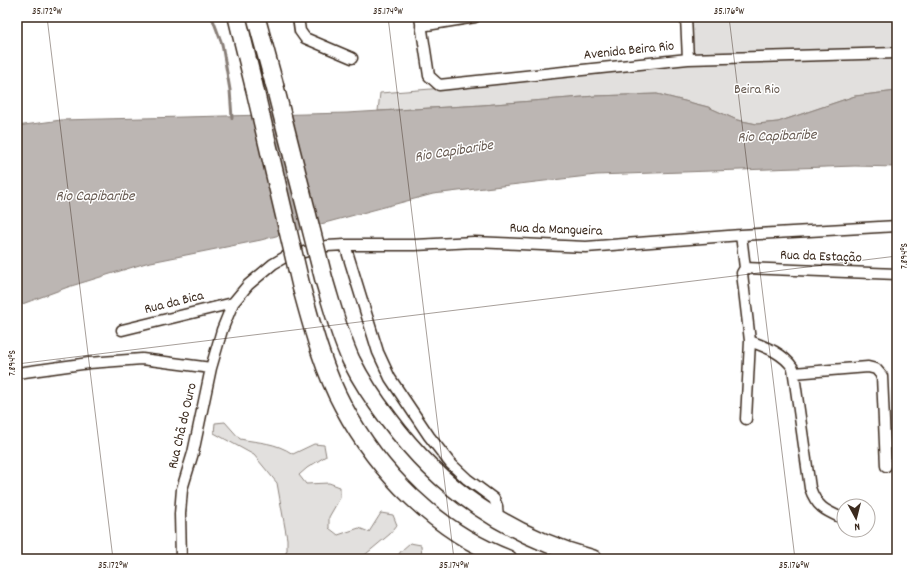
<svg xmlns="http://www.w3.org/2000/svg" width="914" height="576" font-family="Dekko,sans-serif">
	<rect width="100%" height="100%" fill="#fff"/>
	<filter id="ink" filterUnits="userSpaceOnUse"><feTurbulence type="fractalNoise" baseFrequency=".025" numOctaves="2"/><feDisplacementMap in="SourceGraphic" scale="8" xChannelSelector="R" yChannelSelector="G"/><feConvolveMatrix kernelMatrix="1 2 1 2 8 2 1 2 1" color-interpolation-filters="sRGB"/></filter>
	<g filter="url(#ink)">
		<path fill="#e2e0de" stroke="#8e857e" d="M690,17H897V48L693,55Z
			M897,52V91L855,96L778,122L757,124L737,120L708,107L657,94L595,96L482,105L378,111L380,93L444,88L688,59Z
			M225,422L240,439C260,443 275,442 293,454L314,444L324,445L326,456L307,468L299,475L306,484L329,483L340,487V498L329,517V528L338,535L359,528L369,532L381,513L393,515L397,525L390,534L360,559H283L287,550V539L277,483L254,455L214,433L215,423Z
			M410,543L421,545L422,559H395L402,550Z"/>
		<path fill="#bcb6b3" stroke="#887e77" d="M897,91V167L855,166L596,175L433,194L261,240L146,263L68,287L17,306V126L61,120L347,113L482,105L595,96L657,94L708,107L737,120L757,124L778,122L855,96Z"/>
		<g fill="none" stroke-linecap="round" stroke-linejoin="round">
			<path stroke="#887e77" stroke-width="3" d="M212,17L222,44L230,90L232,118"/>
			<g stroke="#3b2a1e" stroke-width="13">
				<path id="minor" d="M298,17L300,31L305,38L352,58
					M420,17L429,76L439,85L688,59L897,53
					M686,17L688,59
					M421,26L475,17
					M741,235L745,268
					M345,245L378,352L390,378L429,436L450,463L467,479L494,499L497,506L498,520
					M745,268L742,273L750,341C766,347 783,353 793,368L810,488C817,508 826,511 844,519
					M745,268L897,274
					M122,330L233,303
					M17,373L89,363L142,359L211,368
					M794,373L868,367L876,369L882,376L886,466
					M746,419L750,341
					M181,559L180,514L182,489L193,453L211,368L222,330L233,303L248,285L273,264L285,257L327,246L345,245H415L474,242L586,247L741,235L897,226"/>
			</g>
			<g stroke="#3b2a1e" stroke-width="20">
				<path id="trunk" d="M237,17L254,86
					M256,17L274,83
					M324,280C332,306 339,334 351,360C361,380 374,400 388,418C441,490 507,535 593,559
					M301,286C312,326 323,369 343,406C378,472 437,532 508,559"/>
			</g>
			<use href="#minor" stroke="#fff" stroke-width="10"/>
			<use href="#trunk" stroke="#fff" stroke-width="17"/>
			<g stroke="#3b2a1e" stroke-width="20" stroke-linecap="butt">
				<path id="trunk-bridge" d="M274,83L324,280
					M254,86L301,286"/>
			</g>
			<use href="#trunk-bridge" stroke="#fff" stroke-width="17"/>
		</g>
	</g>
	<path fill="none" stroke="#3b2a1e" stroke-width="1" stroke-opacity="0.45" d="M47,17L113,559M388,17L454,559M729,17L795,559M17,22L56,17M17,364L897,256"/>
	<g text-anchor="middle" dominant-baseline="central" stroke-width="3" stroke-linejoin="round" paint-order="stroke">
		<g font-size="14" fill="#3b2a1e" stroke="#fff">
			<text transform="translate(629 51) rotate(-6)">Avenida Beira Rio</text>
			<text transform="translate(556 230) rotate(2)">Rua da Mangueira</text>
			<text transform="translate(821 257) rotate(2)">Rua da Estação</text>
			<text transform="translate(174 303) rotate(-14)">Rua da Bica</text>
			<text transform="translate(183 426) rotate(-77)">Rua Chã do Ouro</text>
		</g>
		<g font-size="14" fill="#65584e" stroke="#fff">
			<text x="757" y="90">Beira Rio</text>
		</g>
		<g font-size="15" font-style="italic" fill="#685b52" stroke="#fff">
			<text transform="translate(777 137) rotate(-2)">Rio Capibaribe</text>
			<text transform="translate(454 152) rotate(-9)">Rio Capibaribe</text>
			<text x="95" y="197">Rio Capibaribe</text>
		</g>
	</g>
	<rect width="914" height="576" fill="none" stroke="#fff" stroke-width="44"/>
	<g transform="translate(856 518) rotate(173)"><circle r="19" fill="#ffffff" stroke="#b1aaa5"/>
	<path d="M0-3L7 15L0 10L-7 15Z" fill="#3b2a1e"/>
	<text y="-6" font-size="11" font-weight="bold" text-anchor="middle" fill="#3b2a1e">N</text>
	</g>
	<rect x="22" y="22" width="870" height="532" fill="none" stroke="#3b2a1e" stroke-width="1.5"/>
	<g font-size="10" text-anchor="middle" fill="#3b2a1e">
		<text x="47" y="14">35.172°W</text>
		<text x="388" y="14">35.174°W</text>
		<text x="729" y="14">35.176°W</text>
		<text transform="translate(903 256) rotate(-90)" y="4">7.894°S</text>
		<text transform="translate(11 363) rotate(-90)" y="4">7.894°S</text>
		<text x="113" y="568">35.172°W</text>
		<text x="454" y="568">35.174°W</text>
		<text x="794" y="568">35.176°W</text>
	</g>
</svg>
